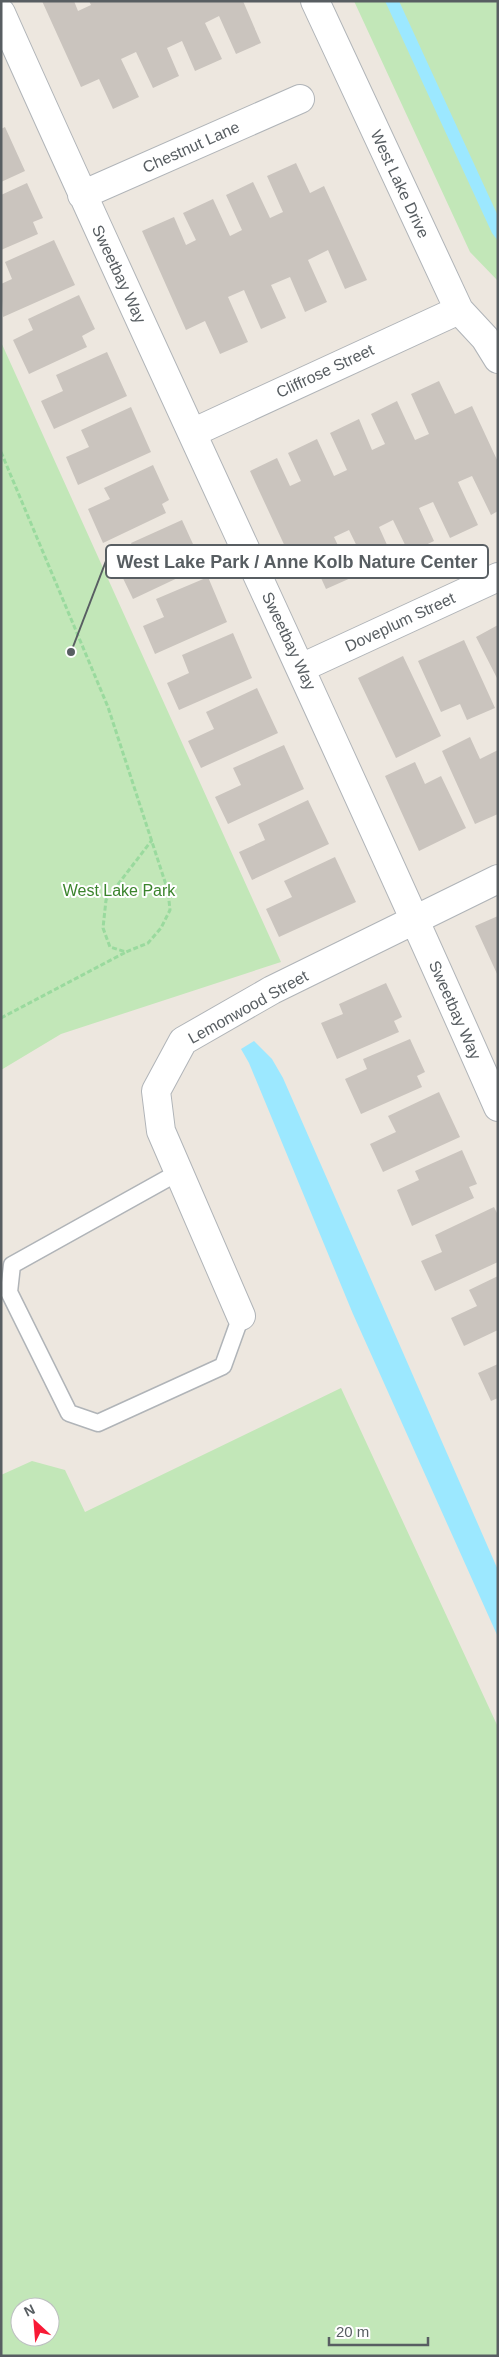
<svg xmlns="http://www.w3.org/2000/svg" width="499" height="2357" font-family="Helvetica,sans-serif">
	<rect width="100%" height="100%" fill="#ede7df"/>
	<path fill="#c2e7b8" fill-rule="evenodd" d="M354,1H498V281L470,252Z
		M1,342L281,962L61,1034L1,1070Z
		M341,1388L498,1727V2356H1V1475L32,1461L65,1470L85,1512ZM20,2307H50V2337H20Z"/>
	<path fill="#9ce8ff" d="M385,1H399L498,216V241L492,233Z
		M254,1041L272,1059L283,1078L498,1570V1637L353,1314L249,1063L241,1049Z"/>
	<path fill="#cac4be" d="M42,1H74L78,11L91,5L89,1H243L261,43L236,54L219,16L205,23L222,59L195,71L182,41L167,48L179,76L153,88L136,52L121,59L139,97L113,109L99,79L81,87Z
		M5,127L25,171L1,182V129Z
		M296,163L310,193L324,186L367,280L345,289L328,250L308,260L327,302L305,312L290,277L271,285L286,318L261,329L244,290L228,297L248,342L220,354L205,321L186,330L142,231L174,217L186,245L196,240L183,213L213,199L230,236L242,230L226,195L253,182L270,218L283,212L267,176Z
		M27,183L43,218L33,222L38,234L1,250V195Z
		M54,240L75,285L3,317L1,284L12,279L5,262Z
		M79,295L95,329L82,336L87,347L29,374L13,340L33,330L28,319Z
		M107,352L127,396L54,429L41,401L63,391L56,375Z
		M439,381L455,414L472,406L498,462V511L491,515L472,476L458,482L478,525L450,538L433,502L419,508L434,541L409,553L393,520L379,527L392,556L367,567L349,530L334,537L353,577L326,589L312,558L294,566L250,471L277,458L290,486L301,481L288,453L317,439L334,476L347,470L330,433L359,419L372,450L385,444L371,414L397,401L415,440L429,434L411,394Z
		M131,407L151,452L78,485L66,457L89,447L81,430Z
		M153,465L169,500L162,504L166,513L103,543L88,509L110,499L104,488Z
		M182,520L203,566L133,599L119,570L139,560L131,543Z
		M208,577L227,622L155,654L143,626L164,617L156,599Z
		M498,625V680L476,637Z
		M233,633L252,678L179,710L167,683L189,673L182,655Z
		M464,640L495,708L467,720L460,704L441,712L418,661Z
		M403,656L441,736L396,758L358,678Z
		M257,688L278,733L201,768L188,741L214,729L206,712Z
		M470,737L480,759L498,750V814L475,824L442,751Z
		M284,745L304,789L228,824L215,797L241,785L233,768Z
		M415,762L425,784L441,776L466,828L419,851L385,776Z
		M308,800L329,844L252,880L239,852L265,840L258,824Z
		M335,857L356,902L279,937L266,909L292,897L284,881Z
		M498,916V976L475,926Z
		M386,983L402,1017L394,1021L399,1032L337,1059L321,1023L343,1014L339,1004Z
		M410,1039L425,1072L417,1076L422,1087L361,1114L345,1079L367,1069L363,1059Z
		M439,1092L460,1137L383,1172L370,1144L396,1132L388,1116Z
		M462,1150L477,1184L469,1187L474,1198L412,1226L397,1190L419,1180L415,1171Z
		M494,1207L498,1215V1262L435,1291L421,1261L442,1252L435,1235Z
		M498,1276V1330L464,1346L451,1318L477,1306L469,1290Z
		M498,1364V1398L491,1401L478,1373Z"/>
	<g fill="none" stroke-linecap="round" stroke-linejoin="round">
		<g stroke="#b0b4b8" stroke-width="19">
			<path id="service" d="M179,1172L12,1265L9,1292L69,1413L98,1423L223,1366L241,1316"/>
		</g>
		<g stroke="#b0b4b8" stroke-width="30">
			<path id="minor" d="M315,1L459,310L485,338L498,359
				M1,13C164,379 337,740 498,1107
				M82,195L300,99
				M192,433L459,310
				M301,668L498,577
				M241,1316L161,1131L156,1091L183,1041L272,990L498,879"/>
		</g>
		<path stroke="#9ada9e" stroke-width="3" stroke-dasharray="5 2.5" stroke-linecap="butt" d="M1,452L108,707L168,891L170,910L161,928L148,943L126,952L110,947L103,928L106,900L152,840
			M1,1018L126,952"/>
		<use href="#service" stroke="#fff" stroke-width="16"/>
		<use href="#minor" stroke="#fff" stroke-width="28"/>
	</g>
	<g text-anchor="middle" dominant-baseline="central" stroke-width="4" stroke-linejoin="round" paint-order="stroke">
		<g font-size="16" fill="#585e62" stroke="#fff">
			<text transform="translate(191 147) rotate(-24)">Chestnut Lane</text>
			<text transform="translate(400 184) rotate(65)">West Lake Drive</text>
			<text transform="translate(119 274) rotate(65)">Sweetbay Way</text>
			<text transform="translate(325 371) rotate(-25)">Cliffrose Street</text>
			<text transform="translate(400 622) rotate(-25)">Doveplum Street</text>
			<text transform="translate(289 641) rotate(65)">Sweetbay Way</text>
			<text transform="translate(248 1007) rotate(-29)">Lemonwood Street</text>
			<text transform="translate(455 1010) rotate(66)">Sweetbay Way</text>
		</g>
		<g font-size="16" fill="#3b842d" stroke="#fff">
			<text x="119" y="890">West Lake Park</text>
		</g>
	</g>
	<path fill="none" stroke="#585e62" stroke-width="2" d="M71 652L106 561"/>
	<circle fill="#585e62" stroke="#fff" stroke-width="2" cx="71" cy="652" r="5"/>
	<rect fill="#fff" stroke="#585e62" stroke-width="2" x="106" y="545" width="382" height="33" rx="5"/>
	<g font-size="18" text-anchor="middle" font-weight="bold" fill="#585e62">
		<text x="297" y="568">West Lake Park / Anne Kolb Nature Center</text>
	</g>
	<rect width="499" height="2357" fill="none" stroke="#585e62" stroke-width="5"/>
	<g transform="translate(35 2322) rotate(334)"><circle r="24" fill="#ffffff" stroke="#bcbfc0"/>
	<path d="M0-4L9 19L0 12L-9 19Z" fill="#f81a36"/>
	<text y="-8" font-size="14" font-weight="bold" text-anchor="middle" fill="#585e62">N</text>
	</g>
	<path d="M329 2337v8h99v-8" fill="none" stroke="#585e62" stroke-width="2.5"/>
	<text x="336" y="2337" font-size="15" fill="#585e62" stroke="#ffffff" stroke-width="4" paint-order="stroke">20 m</text>
</svg>
